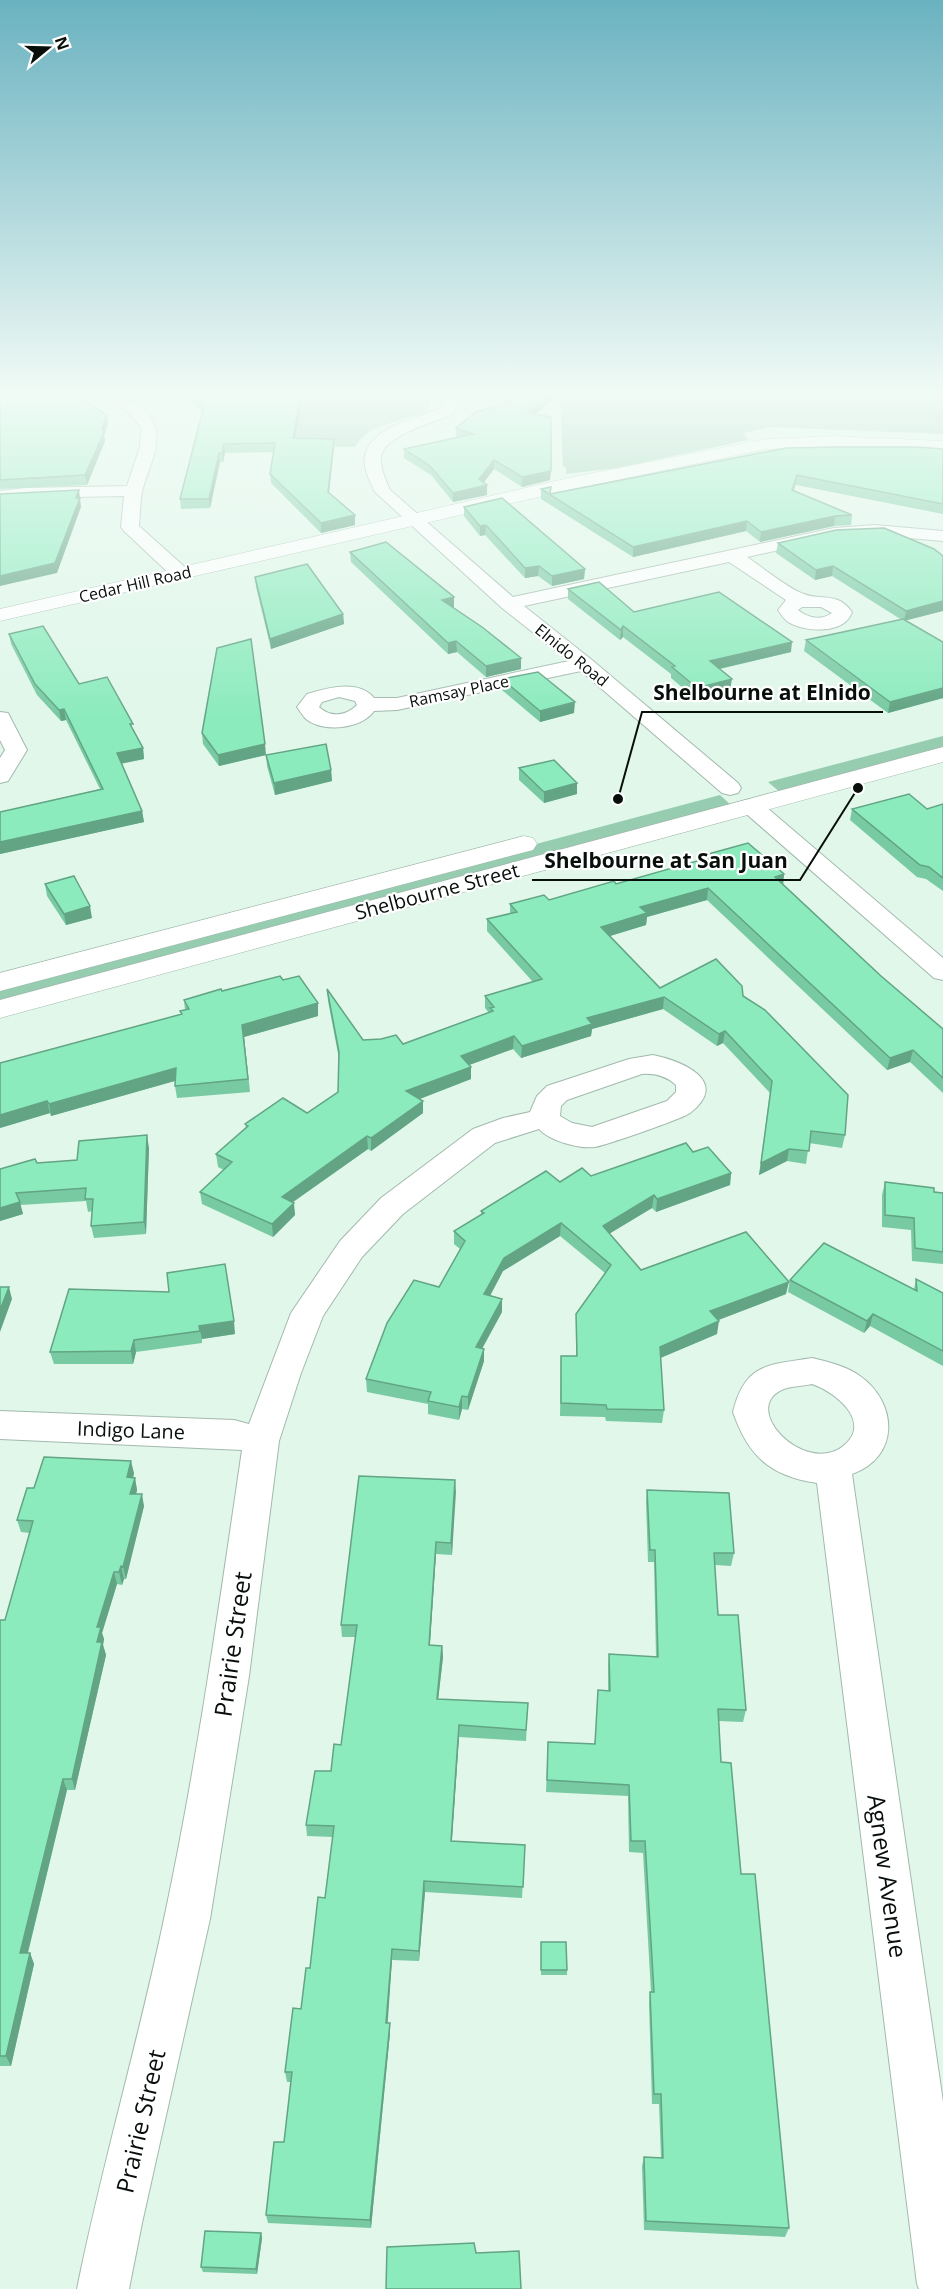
<svg xmlns="http://www.w3.org/2000/svg" width="943" height="2289" font-family="'Open Sans',sans-serif">
	<rect width="100%" height="100%" fill="#e0f7ea"/>
	<path fill="#96cdb1" d="M433,396L428,410C404,423 370,421 355,447L274,446L282,398Z
		M560,396H943V434L771,427L744,433L748,440L617,468L566,474V467H563Z
		M943,736V750L781,793L768,782Z
		M720,795L732,806L0,1004V987Z"/>
	<g fill="none" stroke-linecap="round" stroke-linejoin="round">
		<g stroke="#a2b9ad" stroke-width="2">
			<path id="minor" d="M106,396C123,396 131,399 144,410C169,433 150,462 143,488C140,500 140,513 139,526L187,569L189,573L187,577H173L124,531L121,527L124,496L25,498L0,501V491L25,488L127,486L140,447L141,427L126,410Z
				M445,396H461L453,414C435,422 384,435 381,457C380,469 386,480 390,490L513,597L834,528L875,525L943,531V541L875,535L834,538L747,557C762,567 789,589 804,594C822,601 837,591 852,612C845,634 808,632 792,624C785,621 782,616 778,610L786,600L729,562L524,606L592,660L738,783L741,788L738,793L730,795L722,793L581,671L397,710L374,711C362,729 323,733 306,719C303,716 300,711 297,707L307,694C326,688 359,679 374,698H397L569,661L502,608L375,492C370,481 363,469 365,456C371,426 418,419 441,408ZM802,607H821L832,613C821,621 808,618 798,610ZM339,697L355,701L357,705C346,716 331,718 319,707L322,702Z
				M0,712L8,713L27,750L8,781L0,783V758L5,750L0,740Z
				M751,799L759,801L943,958V980L934,978L743,811L739,806L743,801Z
				M653,1055C682,1061 731,1081 690,1113C682,1119 606,1145 595,1147C579,1149 550,1141 539,1129L495,1143L403,1214L362,1257L323,1316L301,1373L279,1441L249,1676L210,1919L142,2223L129,2289H77C102,2165 138,2043 164,1919C197,1764 219,1607 242,1450L0,1439V1411L234,1420L249,1424L291,1313L340,1241L381,1198L473,1129L503,1118L530,1112L537,1096L547,1086L629,1059ZM642,1074C656,1073 666,1076 676,1085V1092L667,1101L592,1127L572,1123L560,1116L561,1106L567,1100Z
				M812,1358C828,1362 846,1366 860,1376C898,1403 900,1457 852,1474L943,2102V2289H919L917,2284L817,1483C770,1476 748,1456 733,1412C745,1363 768,1365 812,1358ZM812,1384C836,1392 874,1423 842,1447C803,1475 738,1407 784,1389C792,1386 803,1386 812,1384Z"/>
		</g>
		<g stroke="#a2b9ad" stroke-width="1">
			<path id="tertiary" d="M834,436L943,441V451L834,446L767,449L573,489L0,621V609L573,477L767,439Z"/>
		</g>
		<g stroke="#a2b9ad" stroke-width="1">
			<path id="secondary" d="M943,747V762L0,1018V1000Z
				M524,836L533,838L537,844L533,850L0,991V973Z"/>
		</g>
		<use href="#minor" fill="#fff" fill-rule="evenodd"/>
		<use href="#tertiary" fill="#fff" fill-rule="evenodd"/>
		<use href="#secondary" fill="#fff" fill-rule="evenodd"/>
	</g>
	<path fill="#78caa3" d="M0,396L108,424L104,435L105,441L87,485L0,489Z
		M183,396H319L303,398L295,438L334,439V447L329,493L355,515V525L321,533L271,483L270,474L274,452L225,453L223,462H220L210,508L181,509L180,499L202,412Z
		M557,396L536,414L550,480L522,487L494,469L484,482L487,495L453,502L431,475L404,458V449L458,437H456V428Z
		M943,449V514L796,485L794,491L852,515L851,525L834,526L760,542L746,531L633,557L541,499V489L550,494Z
		M464,507L585,569L584,579L552,586L538,576L525,578L485,535L480,536L464,516Z
		M778,543L943,556L906,621L943,642V698L888,713L804,651L806,640L902,620L832,576L815,580L776,553Z
		M350,552L454,597V608L521,669L486,677L457,652L448,654L351,562Z
		M255,577L343,614L344,624L271,649L256,587Z
		M568,589L634,612L791,652L720,669L730,690L696,699L671,678V674L623,637L620,640L568,599Z
		M9,634L79,684L134,731L143,748L144,759L121,764L142,811L144,822L0,854V812L100,789L66,720L61,721L37,695L11,644Z
		M502,679L574,713L540,722L502,690Z
		M202,733L266,755L331,770L332,781L275,795L267,766L266,755L219,766L203,744Z
		M519,768L577,783V794L544,803L519,780Z
		M943,804V891L926,879L917,877L850,820L852,809H927Z
		M705,855L784,874L783,884L881,976L943,1029V1093L910,1062L887,1070L707,900L647,917L646,925L610,936L660,988L743,996L845,1135L842,1148L809,1143L806,1164L787,1161L759,1175L770,1093L723,1043L717,1046L663,1009L592,1029L591,1036L521,1058L513,1049L469,1065L471,1079L419,1099L423,1113L371,1151L368,1149L293,1202L295,1215L273,1237L202,1204L200,1192L224,1170L218,1167L216,1154L246,1128L245,1124L307,1113L338,1092L339,1059L328,1001L327,989L363,1040L403,1044L489,1013L485,1008V996L533,982L487,931V919L510,914V904L549,900L616,884L705,859Z
		M45,884L92,918L66,925L47,896Z
		M283,980L318,1016L244,1037L250,1092L177,1098L175,1086V1081L51,1116L50,1113L0,1128L181,1014L180,1011L185,1010L184,1000L222,991Z
		M149,1148L146,1234L94,1238L91,1226L92,1211L88,1212L86,1201L20,1205L23,1214L0,1221V1169L37,1163L77,1160Z
		M693,1152L731,1173L730,1185L656,1212L652,1208L609,1234L641,1270L786,1294L718,1320L717,1334L660,1358L664,1410L662,1423L606,1421L605,1417L560,1416L561,1356H576V1314L605,1273L560,1236L503,1271L490,1296L502,1312L482,1348L484,1349V1361L468,1410L462,1409L459,1420L428,1414V1404L367,1392L366,1379L439,1287L460,1249L454,1244V1231L481,1215V1211L560,1182L591,1176Z
		M885,1182L943,1193V1264L912,1261L911,1230L882,1227V1195Z
		M916,1279L943,1293V1366L870,1326L864,1333L788,1292L790,1280L914,1289Z
		M69,1289L235,1334L202,1339V1343L136,1352L133,1364H54L50,1352Z
		M134,1473L133,1478H135L137,1490L136,1494L144,1506L126,1579H124L122,1585L117,1584L102,1633L104,1639L103,1645L106,1655L75,1790H67L28,1953H30L34,1964L11,2066H0V1620H5L30,1533L21,1532L17,1520L34,1488Z
		M455,1480L452,1555L436,1554L430,1645L442,1646L443,1657L438,1699L528,1703L526,1741L459,1737L452,1841L525,1845L522,1898L425,1892L419,1961L392,1960L387,2023H390V2033L371,2228L268,2223L266,2215L284,2142L291,2082H287L285,2072L301,2009L325,1898L333,1837L307,1836L306,1825L331,1771L341,1745L356,1637H342L341,1625Z
		M647,1490L734,1553L731,1566L715,1565L718,1615L746,1710L743,1722L719,1721L721,1762L741,1874L789,2228L785,2237L644,2230L642,2166L644,2157L661,2158L659,2104H652L649,2003L650,1992H651L643,1853L629,1852L628,1796L546,1792L548,1742L594,1744L608,1691V1666L609,1654L656,1657L654,1562H648L646,1502Z
		M541,1947L567,1970V1975H541Z
		M261,2233L262,2238L257,2274L203,2272L201,2267Z"/>
	<path fill="#62a484" d="M301,396H319L303,398L293,447V438Z
		M547,396H557L527,422V413Z
		M107,415L108,424L104,435L105,441L87,485L85,475Z
		M334,439V447L328,501V492Z
		M224,444L225,453L223,462L222,453Z
		M219,453L220,462L210,508L209,499Z
		M494,460V469L480,487L487,485V495L453,502V493L479,479Z
		M551,471L550,480L522,487V477Z
		M79,490L81,507L57,573L0,586V576L76,498Z
		M355,515V525L321,533V523Z
		M835,516L834,526L760,542L761,532Z
		M747,521L746,531L633,557V547Z
		M486,525L485,535L480,536V526Z
		M539,566L538,576L525,578V568Z
		M833,566L832,576L815,580L816,570Z
		M585,569L584,579L552,586V576Z
		M454,597V608L442,610V600Z
		M943,601V611L904,621L906,611Z
		M343,614L344,624L271,649L270,639Z
		M623,626V637L620,640L621,630Z
		M456,641L457,652L448,654V643Z
		M792,642L791,652L709,671L710,661Z
		M521,658V669L486,677V666Z
		M732,679L730,690L696,699L697,688Z
		M943,688V698L888,713L890,702Z
		M575,702L574,713L540,722V711Z
		M64,709L66,720L61,721L59,710Z
		M265,744L266,755L219,766L218,755Z
		M143,748L144,759L118,764L117,753Z
		M331,770L332,781L275,795L274,783Z
		M577,783V794L544,803V792Z
		M142,811L144,822L0,854V842Z
		M784,874L783,886L775,877Z
		M708,888L707,900L647,917L646,925L600,939L601,927L640,907Z
		M90,906L92,918L66,925L64,914Z
		M664,997L663,1009L592,1029L591,1036L521,1058L522,1046L587,1018Z
		M318,1003V1016L244,1037L250,1092L242,1025Z
		M725,1031L723,1043L717,1046L719,1034Z
		M514,1036L513,1049L461,1068V1056Z
		M913,1050L910,1062L887,1070L890,1058Z
		M471,1067V1079L407,1104L406,1091Z
		M176,1068L178,1080L51,1116L49,1104Z
		M47,1101L50,1113L0,1128V1115Z
		M423,1101V1113L371,1151V1138Z
		M147,1135L149,1148L146,1234L144,1222Z
		M367,1136L368,1149L283,1209L282,1197Z
		M789,1149L787,1161L759,1175L761,1163Z
		M731,1173L730,1185L656,1212L657,1199Z
		M654,1195L652,1208L602,1238L603,1226Z
		M20,1202L23,1214L0,1221V1208Z
		M294,1203L295,1215L273,1237L272,1224Z
		M561,1223L560,1236L503,1271L484,1307V1294L504,1258Z
		M789,1282L786,1294L708,1324L710,1311Z
		M9,1287L12,1299L0,1332V1310Z
		M502,1299V1312L476,1360V1347Z
		M873,1314L870,1326L864,1333L867,1321Z
		M234,1321L235,1334L202,1339L199,1326Z
		M719,1321L717,1334L658,1359L660,1347Z
		M134,1340L136,1352L133,1364L131,1351Z
		M484,1349V1361L468,1410V1397Z
		M462,1396V1409L459,1420V1407Z
		M131,1461L134,1473L130,1490L127,1477Z
		M135,1478L137,1490L133,1506L130,1494Z
		M455,1480L456,1492L452,1555L451,1543Z
		M142,1494L144,1506L126,1579L123,1567Z
		M436,1542V1554L429,1656V1645Z
		M121,1566L124,1579L122,1585L119,1572Z
		M114,1572L117,1584L102,1633L104,1639L103,1645L106,1655L75,1790L72,1779L97,1642V1627Z
		M442,1646L443,1657L437,1710V1699Z
		M459,1725V1737L451,1852V1841Z
		M63,1779L67,1790L25,1964L20,1953Z
		M424,1881L425,1892L419,1961V1951Z
		M392,1949V1960L387,2033L386,2023Z
		M30,1953L34,1964L11,2066L6,2056Z
		M390,2023V2033L371,2228L370,2220Z
		M261,2233L262,2238L257,2274L256,2269Z"/>
	<path fill="#8cebbd" stroke="#62a484" stroke-width="1.5" d="M0,396H76L107,415L102,428L104,432L85,475L0,480Z
		M192,396H301L293,438L334,439L328,492L355,515L321,523L270,474L275,443L224,444L222,453H219L209,499H180L204,406Z
		M526,396H547L527,413L551,417V471L522,477L494,460L479,479L487,485L453,493L430,466L404,449L473,434L456,428L476,412Z
		M844,447H916L943,449V504L797,475L792,490L852,515L835,516L761,532L747,521L633,547L541,489L551,487L550,494L786,448Z
		M79,490L76,498H80L55,563L0,576V494Z
		M502,498L585,569L552,576L539,566L525,568L486,525L480,526L464,507Z
		M884,528L934,549L943,556V601L906,611L833,566L816,570L778,543L836,530Z
		M386,542L454,597L442,600L482,627L521,658L486,666L456,641L448,643L350,552Z
		M307,564L343,614L270,639L255,577Z
		M599,582L634,612L719,592L792,642L710,661L732,679L697,688L672,667L675,666L623,626L621,630L568,589Z
		M903,619L943,642V688L890,702L806,640Z
		M43,626L79,684L107,677L133,724H130L143,748L117,753L142,811L0,842V812L103,789L64,709L59,710L35,684L9,634Z
		M251,639L265,744L218,755L202,733L217,648Z
		M538,672L575,702L540,711L502,679Z
		M326,744L331,770L274,783L266,755Z
		M554,760L577,783L544,792L519,768Z
		M909,794L927,809L943,804V878L929,867L920,865L852,809Z
		M748,843L784,874L775,877L881,976L943,1029V1078L913,1050L890,1058L708,888L640,907L647,913L601,927L660,988L716,959L742,986L743,996L765,1010L848,1095L845,1135L811,1131L809,1151L789,1149L761,1163L772,1081L725,1031L719,1034L664,997L587,1018L592,1024L522,1046L514,1036L461,1056L471,1067L406,1091L423,1101L371,1138L367,1136L282,1197L294,1203L272,1224L200,1192L232,1162L216,1154L248,1126L245,1124L283,1098L307,1113L338,1092L339,1052L327,989L363,1040L381,1039L396,1035L403,1044L493,1011L490,1008L494,1007L485,996L542,979L487,919L517,912L510,904L544,895L549,900L614,881L616,884L708,858L705,855Z
		M74,876L90,906L64,914L45,884Z
		M280,976L283,980L299,976L318,1003L242,1025L248,1079L175,1086L176,1068L49,1104L47,1101L0,1115V1063L182,1014L180,1011L189,1009L184,1000L221,989L222,991Z
		M147,1135L144,1222L91,1226L93,1199H85L86,1188L16,1193L20,1202L0,1208V1169L35,1159L37,1163L77,1160L79,1141Z
		M686,1143L693,1152L708,1147L731,1173L657,1199L654,1195L603,1226L641,1270L746,1232L789,1282L710,1311L719,1321L660,1347L664,1410L607,1409L606,1405L561,1403V1356H577L576,1314L611,1265L561,1223L504,1258L484,1294L502,1299L476,1347L484,1349L468,1397L462,1396L459,1407L428,1401L431,1392L366,1379L387,1323L414,1280L439,1287L465,1241L454,1231L484,1213L481,1211L546,1171L560,1182L582,1168L591,1176Z
		M885,1182L934,1188V1192L943,1193V1252L915,1248L914,1218L885,1215Z
		M824,1243L917,1291L916,1279L943,1293V1351L873,1314L867,1321L790,1280Z
		M225,1264L234,1321L199,1326L200,1331L134,1340L131,1351L50,1352L69,1289L169,1292L167,1273Z
		M0,1287H9L0,1310Z
		M44,1457L131,1461L127,1477L135,1478L130,1494H142L123,1567L121,1566L119,1572H114L97,1627H101L97,1642H102L72,1779H63L20,1953H30L6,2056H0V1620H5L33,1521L17,1520L27,1488H34Z
		M359,1476L455,1480L451,1543L436,1542L429,1645L442,1646L437,1699L528,1703L526,1730L459,1725L451,1841L525,1845L523,1887L424,1881L419,1951L392,1949L386,2023H390L370,2220L266,2215L274,2142H284L292,2072H285L293,2008L301,2009L306,1968H310L318,1897L325,1898L334,1826L306,1825L315,1771H331L334,1744L341,1745L357,1625H341Z
		M647,1490L729,1493L734,1553H714L718,1615H738L746,1710L718,1709L721,1762L731,1763L741,1874H755L789,2228L646,2221L644,2157L663,2158L661,2094H654L650,1992H654L645,1841H631L629,1785L547,1780L548,1742L595,1744L598,1690L610,1691L609,1654L658,1657L655,1550H650Z
		M541,1942H566L567,1970H541Z
		M205,2231L261,2233L256,2269L201,2267Z
		M474,2243L476,2253L519,2251L521,2289H386L387,2247Z"/>
	<linearGradient id="sky" x2="0" y2="1"><stop stop-color="#6ab2c0"/><stop offset="0.55" stop-color="#f1fbf6"/><stop offset="1" stop-color="#f1fbf6" stop-opacity="0"/></linearGradient>
	<rect width="943" height="716" fill="url(#sky)"/>
	<g text-anchor="middle" dominant-baseline="central" stroke-width="4.5" stroke-linejoin="round" paint-order="stroke">
		<g font-size="16" fill="#080f0b" stroke="#fff">
			<text transform="translate(135 584) rotate(-13)">Cedar Hill Road</text>
			<text transform="translate(572 655) rotate(39)">Elnido Road</text>
			<text transform="translate(459 691) rotate(-12)">Ramsay Place</text>
		</g>
		<g font-size="20" fill="#080f0b" stroke="#fff">
			<text transform="translate(437 891) rotate(-15)">Shelbourne Street</text>
			<text transform="translate(131 1430) rotate(2)">Indigo Lane</text>
		</g>
		<g font-size="24" fill="#080f0b" stroke="#fff">
			<text transform="translate(232 1644) rotate(-82)">Prairie Street</text>
			<text transform="translate(888 1876) rotate(82)">Agnew Avenue</text>
			<text transform="translate(140 2121) rotate(-77)">Prairie Street</text>
		</g>
	</g>
	<path fill="none" stroke="#080f0b" stroke-width="2" d="M618 799L642 712H883M858 788L800 880H532"/>
	<g fill="#080f0b" stroke="#fff" stroke-width="2">
		<circle cx="618" cy="799" r="6"/>
		<circle cx="858" cy="788" r="6"/>
	</g>
	<g font-size="21" text-anchor="middle" font-weight="bold" fill="#080f0b" stroke="#fff" stroke-width="4.5" stroke-linejoin="round" paint-order="stroke">
		<text x="762" y="700">Shelbourne at Elnido</text>
		<text x="666" y="868">Shelbourne at San Juan</text>
	</g>
	<g transform="translate(48 48) rotate(71)" stroke="#ffffff" stroke-width="4.5" paint-order="stroke">
	<path d="M0-4.5L10 22L0 15L-10 22Z" fill="#080f0b"/>
	<text y="-9" font-size="16" font-weight="bold" text-anchor="middle" fill="#080f0b">N</text>
	</g>
</svg>
